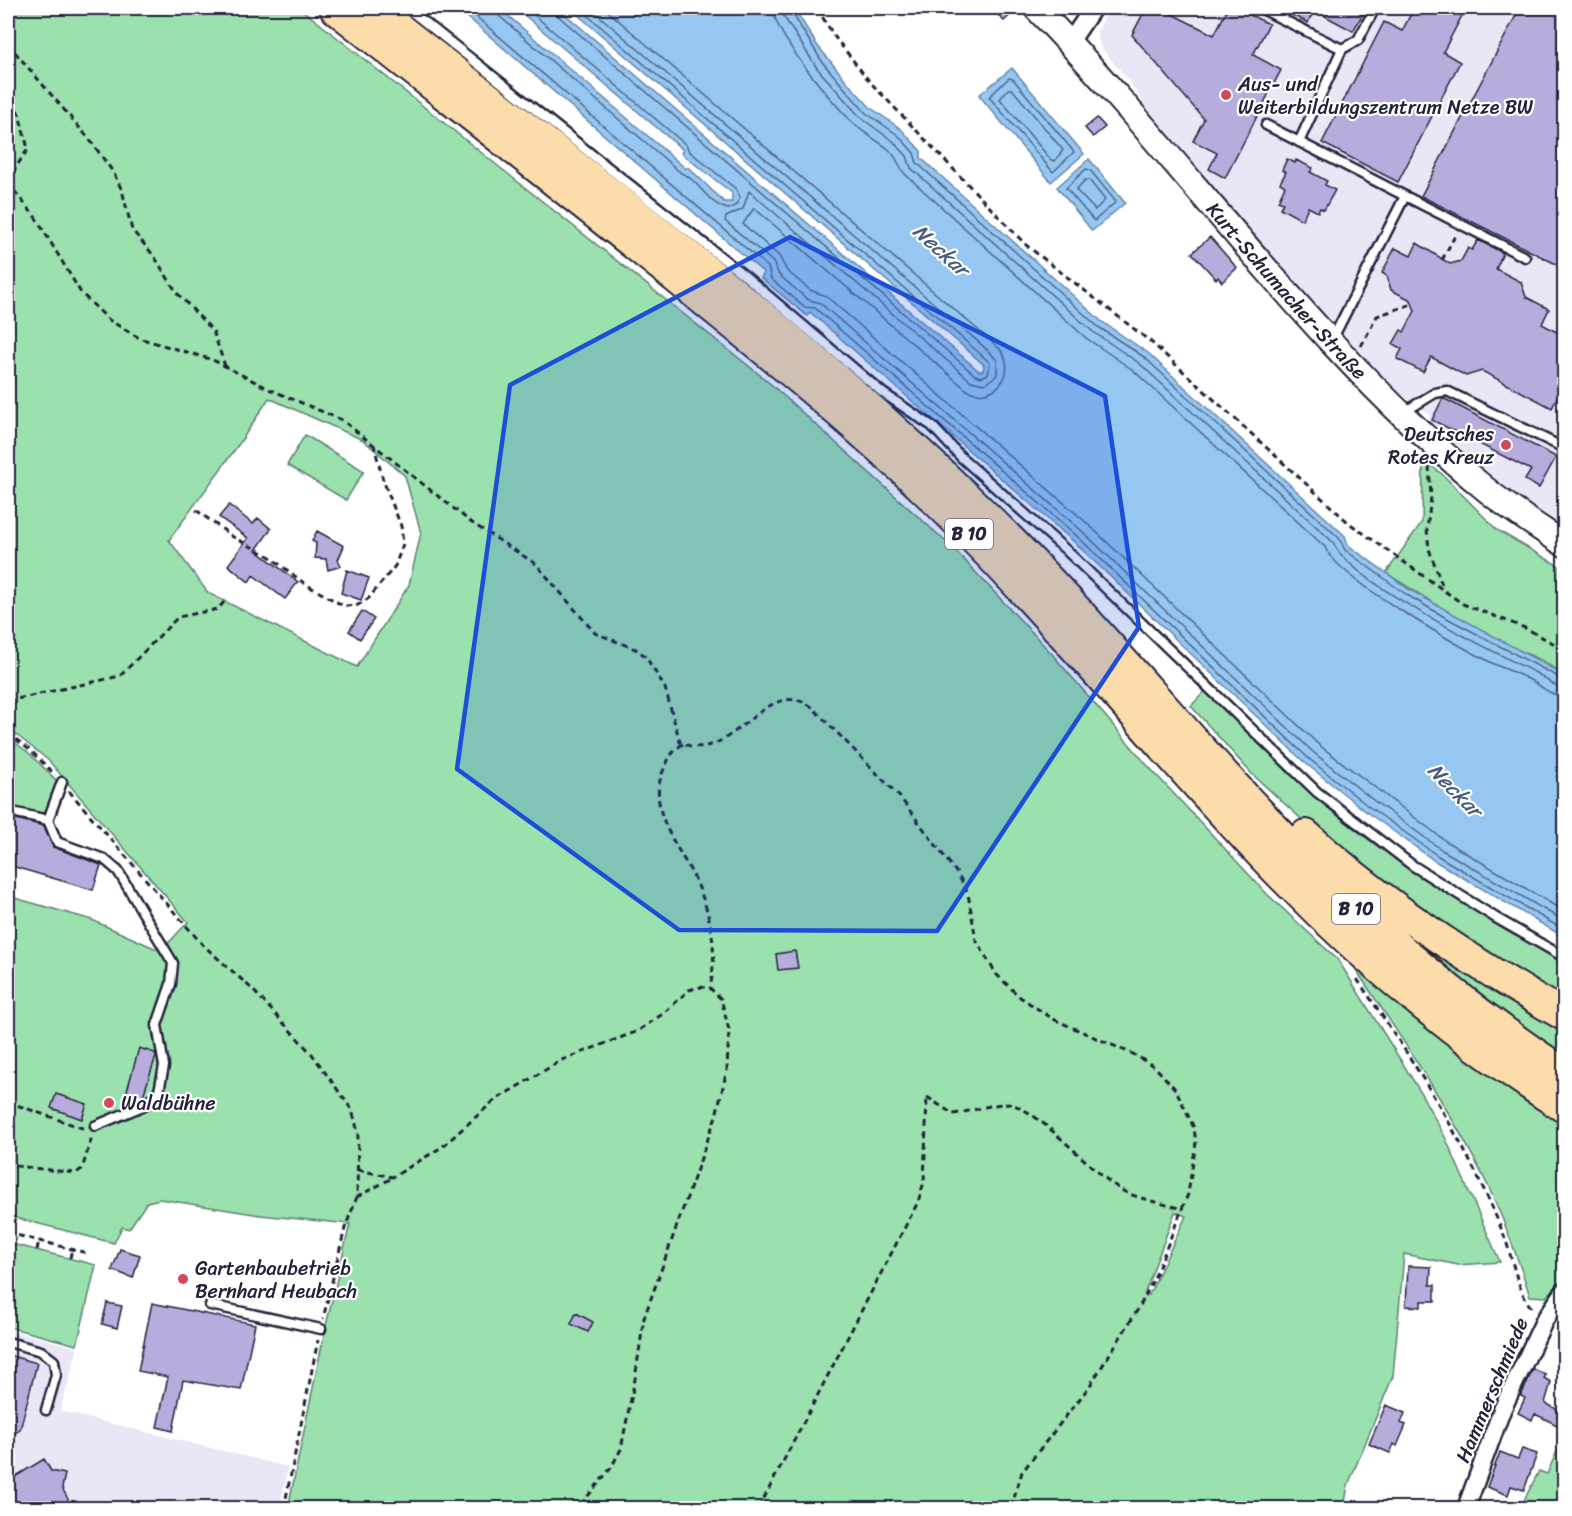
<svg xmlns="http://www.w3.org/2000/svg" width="1572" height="1516" font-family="Sriracha,sans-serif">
	<rect width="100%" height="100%" fill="#fff"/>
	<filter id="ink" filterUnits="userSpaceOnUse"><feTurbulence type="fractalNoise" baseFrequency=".0167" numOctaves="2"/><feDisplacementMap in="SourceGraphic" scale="12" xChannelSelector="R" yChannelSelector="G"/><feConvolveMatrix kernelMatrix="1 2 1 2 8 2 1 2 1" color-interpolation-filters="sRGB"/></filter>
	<g filter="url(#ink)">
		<path fill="#eae6f5" d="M1109,8H1564V526L1516,495L1431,426L1429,414L1401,394L1373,367L1271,257L1152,116L1129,81L1100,46L1097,32Z
			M8,1330L78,1348L60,1411L288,1467L280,1508H8Z"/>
		<path fill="#9ae1ae" stroke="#5e8274" stroke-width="1.5" fill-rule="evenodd" d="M8,8H300L765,379L953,548L1053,655L1148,766L1267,894L1338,960L1418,1088L1445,1137L1500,1262L1458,1265L1404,1254L1393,1376L1348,1485L1344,1508H288L325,1330L350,1224L260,1215L160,1199L147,1202L129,1229L122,1227L114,1243L8,1216V896L92,920L161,951L188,922L48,760L8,728ZM269,398L363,440L405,476L421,533L409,585L357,667L208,593L169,540L241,441ZM1175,1212L1186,1216L1149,1295L1145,1292Z
			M305,435L364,471L346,500L287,465Z
			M1423,460L1442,474L1497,530L1564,569V675L1541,660L1505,644L1446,611L1386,573L1422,522Z
			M1206,690C1250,734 1293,780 1342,819C1411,874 1487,921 1564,962V1004L1505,969L1334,849L1251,773L1191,706Z
			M8,737L30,754L57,781L49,808L42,813L8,806Z
			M1342,877L1564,1024V1061L1486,1006Z
			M1352,964L1564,1125V1278L1546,1297L1530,1296C1518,1259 1505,1221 1488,1186C1450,1108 1400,1036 1352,964Z
			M8,1243L96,1265L77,1345L8,1327Z
			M1564,1435V1503L1562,1508H1520L1539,1471L1547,1474Z"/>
		<path fill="#95c7f2" stroke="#6785a9" stroke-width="1.5" d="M457,8H499L685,168H689L724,202H732V193L681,153L683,150L516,8H558L979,371H983L984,365L973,355L570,8H794L817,45L849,84L871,108L901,129L921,151V158L1101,321L1148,353L1345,536L1348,545L1410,590L1564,675V937L1435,861L1364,810L1304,762L1073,541L810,312L807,316L761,278L764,273Z
			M1012,68L1084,154L1051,182L979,95Z
			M1089,159L1125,203L1092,231L1057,187Z"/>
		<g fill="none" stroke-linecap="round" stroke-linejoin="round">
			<path stroke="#506484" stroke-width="1.5" d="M466,8L768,267L771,279L805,307L815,308L1077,536L1308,758L1368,806L1438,856L1564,930
				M495,8L498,15L681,173C699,179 708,206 729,209L736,205L740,197L736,189L689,151L686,145L526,8
				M555,8L557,15L975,375L982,377L988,374L990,363L977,351L579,8
				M590,8L982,345L997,360V375L985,384L971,381L749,191L743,209L726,217L725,221L773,262L779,275L807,299L820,303L1082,531L1313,752L1373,800L1442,850L1564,921
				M604,8L999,348C1020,372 994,404 967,390L754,208L743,224L779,256L787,271L810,290L826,296L1088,524L1319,745L1447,842L1564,911
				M773,8C774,35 833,103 854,124C864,133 876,140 887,148C897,155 898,166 905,174L1086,338L1133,370L1325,547C1338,579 1459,646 1494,664C1505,669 1517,673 1528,679C1541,685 1549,696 1564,696
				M782,8L784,17L817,68L861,118L893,141L907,156L911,168L1092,331L1139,363L1333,542C1348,581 1491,650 1532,671C1544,676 1551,687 1564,687
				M789,8L823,63L866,113L898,135L914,153L917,163L1097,326L1144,357L1339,538L1345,550L1407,595L1443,616L1564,680
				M1009,78L1013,79L1074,152L1053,172L989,97Z
				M1008,89H1012L1063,150L1055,161L1051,160L1000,99Z
				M1086,169L1090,170L1116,202L1094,221L1066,188Z
				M1085,180H1089L1105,200L1095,210L1076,190Z"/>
		</g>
		<path fill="#b8acdd" stroke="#22223b" stroke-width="1.5" d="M991,8H1018L1004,21Z
			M1146,8H1160L1214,35L1228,8H1236L1269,24L1253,55L1281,70L1225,178L1209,169L1217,153L1193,141L1204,119L1132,35Z
			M1279,8H1366L1353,31L1314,10L1308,23Z
			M1414,8H1466L1443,52L1460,62L1398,182L1322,143L1384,22L1402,31Z
			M1520,8H1564V268L1421,196Z
			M1097,118L1105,127L1093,137L1085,128Z
			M1287,159L1295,163L1296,160L1313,168L1310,172L1327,181L1325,185L1335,190L1324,210L1320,208L1318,212L1308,207L1302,220L1280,208L1283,203L1278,201L1285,186L1280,183L1286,172L1282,170Z
			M1210,237L1237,268L1222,282L1218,277L1216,279L1192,253Z
			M1478,240L1503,253L1496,269L1521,282L1526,297L1549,309L1542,324L1564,336V383L1552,408L1482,371L1466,376L1431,357L1423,372L1397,359L1402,349L1393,344L1401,330L1404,332L1415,311L1411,300L1391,290L1387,276L1382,273L1395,248L1411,256L1417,243L1450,264L1461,261L1468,248L1472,250Z
			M1443,398L1556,457L1539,488L1525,480L1531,470L1432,420Z
			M229,505L253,524L258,518L271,529L256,550L298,582L285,599L253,575L249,582L228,565L248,538L219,517Z
			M317,531L344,546L338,560L341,566L328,570L326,559L315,558L316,543L312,541Z
			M347,570L369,578L361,600L341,593Z
			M362,611L374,619L360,639L349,631Z
			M8,817L44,826L53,847L101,865L93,890L8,865Z
			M795,951L798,968L778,970L776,954Z
			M139,1048L155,1053L156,1056L142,1099L126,1094Z
			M56,1094L87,1104L82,1119L51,1108Z
			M120,1249L140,1255L133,1278L112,1270Z
			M1408,1266L1431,1267L1430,1285H1435V1301H1421V1307L1406,1306Z
			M107,1303L122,1306L117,1328L102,1324Z
			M152,1303L255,1324L241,1390L183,1380L173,1431L157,1427L168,1377L138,1371Z
			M576,1313L593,1322L588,1332L571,1324Z
			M8,1355L37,1363L20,1430L8,1437Z
			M1533,1369L1546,1375L1544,1378L1551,1382L1545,1403L1564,1413L1559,1426L1535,1414L1532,1420L1518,1413L1525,1398L1521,1396Z
			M1386,1405L1405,1413L1401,1423L1406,1425L1397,1446L1394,1444L1390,1453L1369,1444Z
			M1522,1449L1537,1454L1524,1490L1511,1486L1508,1495L1487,1487L1500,1452L1518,1459Z
			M44,1459L51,1471L65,1474L62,1488L68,1499L66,1509H8V1481Z"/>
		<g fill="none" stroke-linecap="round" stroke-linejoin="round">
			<g stroke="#22223b" stroke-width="13">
				<path id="lane" d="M407,8L745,276L883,393L932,426L962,458L1066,550L1317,792L1412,865L1496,918L1564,957
					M1260,8L1342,49L1299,142
					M1342,49L1358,40L1375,8
					M1266,125L1405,196L1333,338
					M1405,196L1525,257
					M1404,412L1435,393L1447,391L1564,448
					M8,811L48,820L62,782
					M48,820L57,842L104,859L118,871L173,963L171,984L157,1025L164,1066L159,1091L145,1105L95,1126
					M210,1305L321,1329
					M8,1342L41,1351L54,1361L56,1375L46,1410"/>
			</g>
			<g stroke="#22223b" stroke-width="21">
				<path id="street" d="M1070,42L1093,8
					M1466,1508L1502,1410L1545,1319L1564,1292"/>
			</g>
			<g stroke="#22223b" stroke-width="28">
				<g id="secondary">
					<path id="s1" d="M1036,8C1188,164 1313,348 1483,487C1508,508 1537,526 1564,544"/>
				</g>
			</g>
			<g stroke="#22223b" stroke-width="34">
				<path id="highway" d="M335,8C450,99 566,189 680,281C764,349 848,417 927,492C1053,613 1160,751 1282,876C1367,963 1462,1042 1564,1107
					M373,8C584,174 801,334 992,522C1086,614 1169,717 1259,812C1351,910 1452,1000 1564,1073
					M1306,835C1384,906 1474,964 1564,1015"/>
			</g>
			<path stroke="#22223b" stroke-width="3" stroke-dasharray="6 4.5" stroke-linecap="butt" d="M817,8L834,36L870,82L1026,245L1151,342L1349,523L1463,604L1525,628L1553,643L1564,654
				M8,44L90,140L113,172L122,190L132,230L154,256L177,293L213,331L225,366
				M8,91L19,114L28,149L8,179
				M8,183L36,218L81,293L109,320L139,338L213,360L271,390L342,420L472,523L536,564L595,633L638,650L646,657L665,688L680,742C731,769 764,673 812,707L899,796L959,876L968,894L976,940L996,974L1020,997L1053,1019L1135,1055L1155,1067L1176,1090L1194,1128L1196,1143L1188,1194L1156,1274L1140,1306L1089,1387L1022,1472L1011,1508
				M1442,260L1456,234
				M1361,346L1377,316L1412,304
				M1429,466L1431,497L1427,530L1429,549L1442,585
				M196,510L233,537L269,556L305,584L344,606L358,605L369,598L395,566L403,544L401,526L383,480L374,445
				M8,701L120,676L178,617L218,609L225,601
				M8,733L31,751L55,775
				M683,744C672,751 669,758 664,769C643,814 687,854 701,893C713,925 717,955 710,988
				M69,791L202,944L252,989L312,1054L352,1110L358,1132L357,1197L345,1228L323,1319
				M8,870L12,871L14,867
				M1357,979C1414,1061 1468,1145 1505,1238C1512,1257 1519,1298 1534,1310
				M927,1097L953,1114C970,1112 990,1104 1007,1104C1035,1104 1095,1177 1125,1192C1143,1200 1164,1204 1183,1209
				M8,1102L85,1129
				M8,1157L17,1166L76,1173L82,1169L92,1137
				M358,1170L393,1177L442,1147L495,1100L562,1060L638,1031L664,1013L689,990L700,987L710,988L721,999L729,1030L727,1070L716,1116L644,1318L635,1379L621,1449L611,1468L578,1508
				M357,1197L392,1178
				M8,1233L87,1253
				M37,1250L39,1241
				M70,1258L72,1249
				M284,1508L318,1340
				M759,1508L918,1202L924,1182L927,1097"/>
			<use href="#lane" stroke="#fff" stroke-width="8"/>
			<use href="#street" stroke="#fff" stroke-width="16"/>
			<use href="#secondary" stroke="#fff" stroke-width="24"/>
			<use href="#highway" stroke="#fddcac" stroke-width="30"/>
		</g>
	</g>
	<path fill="#1d4ed8" fill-opacity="0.2" stroke="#1d4ed8" stroke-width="4.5" stroke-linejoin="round" d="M790,237L1105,396L1139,627L937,931L679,930L457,769L510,385Z"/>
	<g fill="#d1495b" stroke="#fff" stroke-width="2">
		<circle cx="1226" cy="95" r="6"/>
		<circle cx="1506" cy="445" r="6"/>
		<circle cx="109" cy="1103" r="6"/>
		<circle cx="183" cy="1279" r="6"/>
	</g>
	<g text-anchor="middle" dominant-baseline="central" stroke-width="4.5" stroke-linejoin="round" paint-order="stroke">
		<g fill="#fff" stroke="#646476" stroke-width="1.5">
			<rect x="945" y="519" width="48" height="30" rx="4.5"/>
			<rect x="1332" y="894" width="48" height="30" rx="4.5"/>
		</g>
		<g font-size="18" font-weight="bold" fill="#22223b">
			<text x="969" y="534">B 10</text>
			<text x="1356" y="909">B 10</text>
		</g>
		<g font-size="20" fill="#22223b" stroke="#fff" text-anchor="start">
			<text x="1238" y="84">Aus- und<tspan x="1238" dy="23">Weiterbildungszentrum Netze BW</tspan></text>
			<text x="1494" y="434" text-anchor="end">Deutsches<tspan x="1494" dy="23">Rotes Kreuz</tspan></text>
			<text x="121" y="1103">Waldbühne</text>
			<text x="195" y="1268">Gartenbaubetrieb<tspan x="195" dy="23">Bernhard Heubach</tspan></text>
		</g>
		<g font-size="20" fill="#22223b" stroke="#fff">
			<text stroke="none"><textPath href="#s1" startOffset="378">Kurt-Schumacher-Straße</textPath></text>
			<text transform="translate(1492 1390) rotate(-67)">Hammerschmiede</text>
		</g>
		<g font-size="21" font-style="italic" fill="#4a5c7b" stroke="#fff">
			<text transform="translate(941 250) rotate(42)">Neckar</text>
			<text transform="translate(1455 790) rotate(45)">Neckar</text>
		</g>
	</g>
	<rect width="1572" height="1516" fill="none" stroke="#fff" stroke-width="30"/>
	<rect x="15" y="15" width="1542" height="1486" fill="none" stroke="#22223b" stroke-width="2" filter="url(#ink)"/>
</svg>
